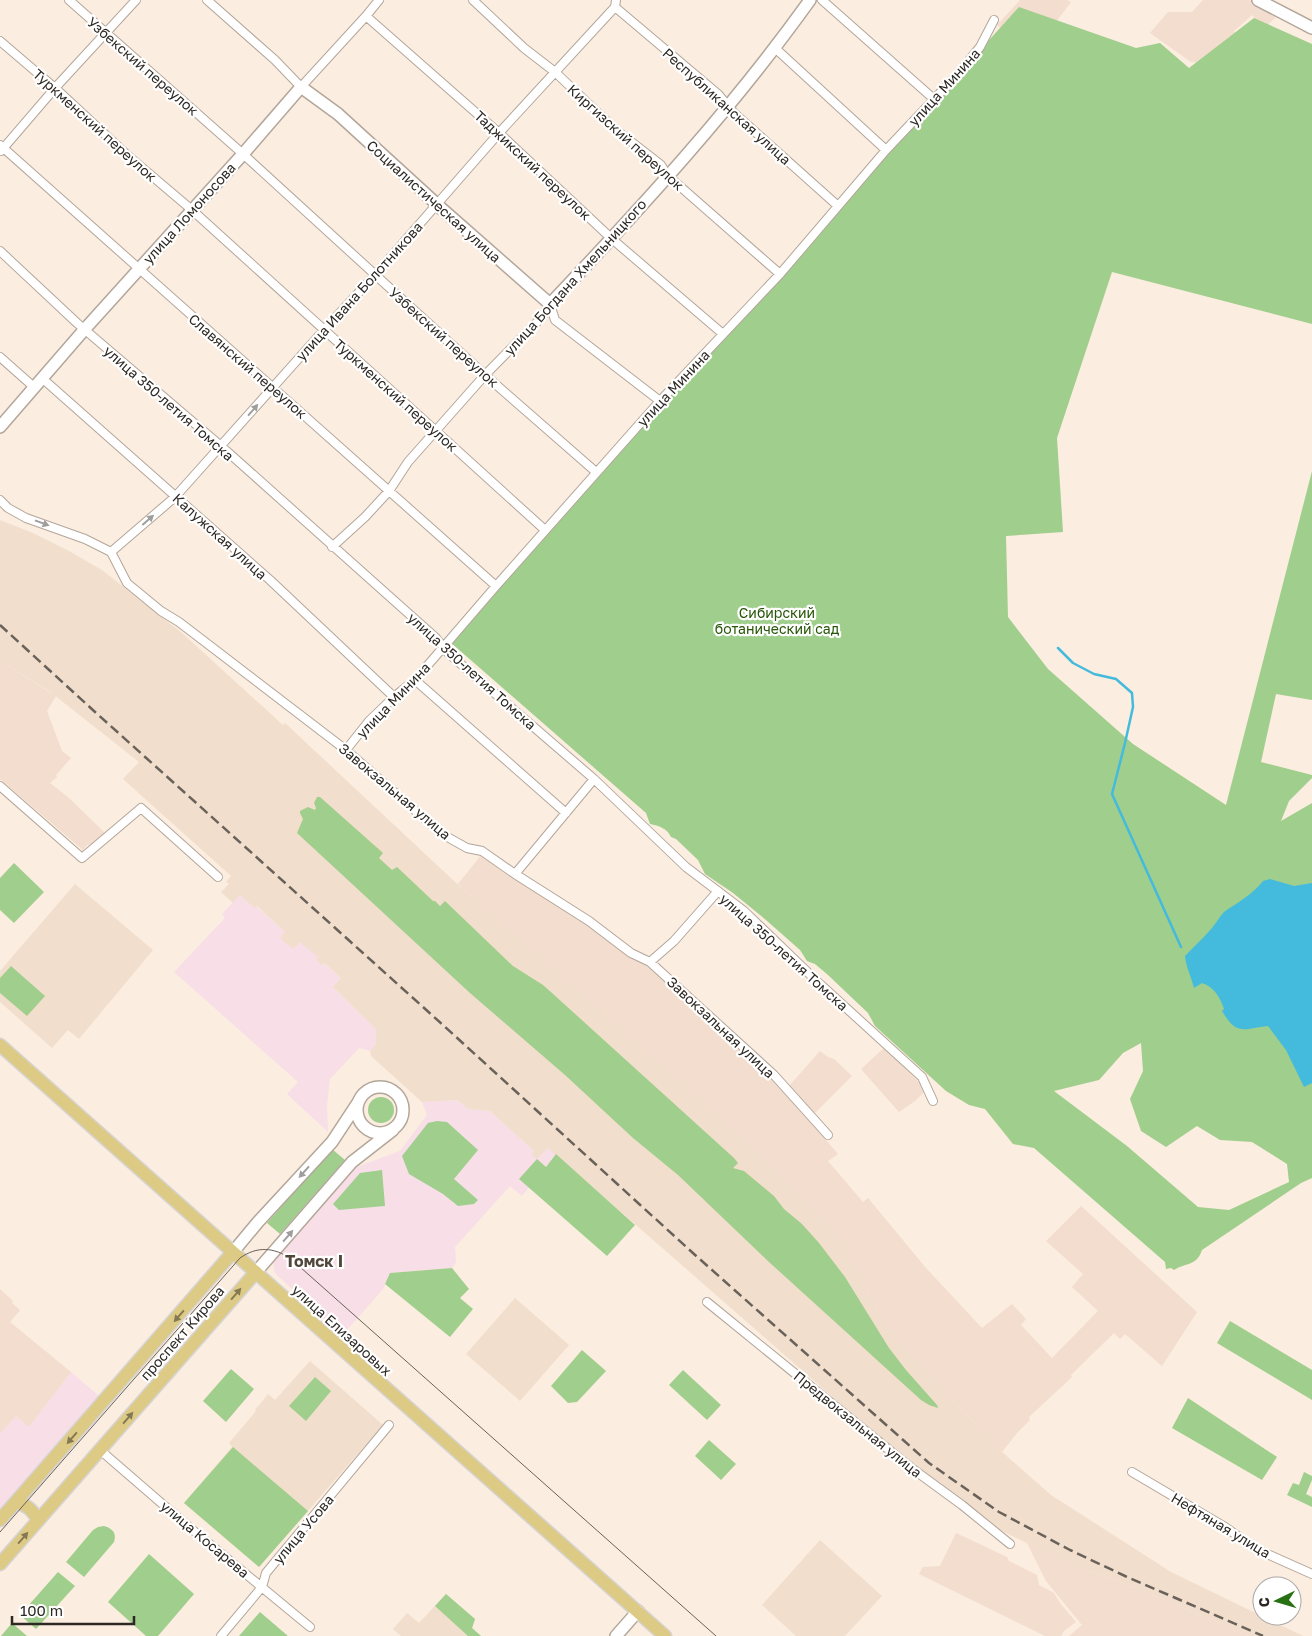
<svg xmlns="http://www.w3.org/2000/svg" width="1312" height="1636" font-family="'Golos Text',sans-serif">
	<rect width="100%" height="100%" fill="#fbeddf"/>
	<path fill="#f7dee7" d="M240,895L254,908L256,906L285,932L293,949L300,941L318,957L316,960L321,965L323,963L341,978L333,987L376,1029V1044L370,1051L359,1048L330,1079L327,1105L328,1132L287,1094L298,1082L174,972L225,918L222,914Z
		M457,1100L468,1109L490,1111L534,1151L537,1159L548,1147L556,1154L522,1196L510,1186L455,1247L456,1262L452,1268L390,1273L383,1289L342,1336L275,1273L273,1263L275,1259L354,1168L400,1151L427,1115L422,1102Z
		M71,1372L100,1397L0,1510V1434L16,1416L29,1427Z"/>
	<path fill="#f2ddce" d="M1020,0H1067L1071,2L1056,22L1007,35L997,25Z
		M1203,0H1250L1276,17L1264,28L1252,15L1234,31L1244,51L1243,66L1191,62L1150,33L1168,12H1192Z
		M0,661L56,696L47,711L62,751L71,758L56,775L57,777L50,783L69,798L105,833L91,847L88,844L83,850L0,779Z
		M482,854L648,964L771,1076L838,1154L828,1161L863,1202L868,1198L926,1268L982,1328L1012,1304L1026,1319L1021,1325L1052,1358L1098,1311L1072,1287L1083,1274L1046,1241L1081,1206L1197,1312L1162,1366L1125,1334L1120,1339L1114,1333L1071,1375L1072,1377L1029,1417L1030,1420L1017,1433L1002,1452L899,1342L881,1317L841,1240L802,1198L458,884Z
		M885,1047L926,1090L915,1101L899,1112L861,1069Z
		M820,1051L828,1057L834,1059L852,1076L814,1114L789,1086Z
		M0,1289L13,1301L12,1303L20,1310L10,1322L71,1372L29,1427L16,1416L0,1434Z
		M956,1533L1007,1557L1009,1561L1037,1575L1039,1585L1054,1593L1060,1603L1076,1622L1064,1631L1061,1636H1045L919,1574L923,1567L940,1566Z
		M1027,1543L1057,1558L1144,1591L1249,1636H1069L1082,1625L1046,1581Z"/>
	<path fill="#f2decc" d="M0,520L33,533L69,551L102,570L182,633L283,725L285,723L453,880L730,1126L802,1198L841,1240L881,1317L899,1342L1002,1452L1051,1495L1171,1572L1303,1636H1249L1144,1591L1057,1558L998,1529L921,1470L852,1414L548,1148L537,1159L532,1155L534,1151L490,1111L468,1109L457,1100L422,1102L371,1056L370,1051L376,1044V1029L333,987L341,978L324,963L321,965L316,960L318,957L300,942L293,949L280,938L285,932L257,906L254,908L240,895L233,903L221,892L229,884L226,882L231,876L123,779L139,762L49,691L0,661Z
		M75,884L153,950L79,1039L68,1030L52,1048L0,1002V971Z
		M515,1298L569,1345L520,1401L466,1354Z
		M310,1361L383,1425L259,1567L184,1503L232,1447L229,1443L256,1411L255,1410L268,1394L275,1400Z
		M820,1540L882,1596L845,1636H796L762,1605Z
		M446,1594L475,1619L472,1628L481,1636H401L393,1629L407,1613L419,1623Z"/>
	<path fill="#a0ce8d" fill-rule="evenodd" d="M1019,7L1136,48L1160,43L1189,68L1254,18L1312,44V324L1112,272L1057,438L1063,532L1006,536L1008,617L1048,669L1133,744L1226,805L1312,471V700L1276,694L1261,762L1312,775V778L1289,801L1281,821L1312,803V1178L1301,1183L1202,1250C1196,1267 1186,1262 1174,1270L1171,1268L1166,1269L1165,1262L1034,1148L1013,1144L985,1109L969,1105L946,1091L875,1026L868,1013L828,975L815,964L807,961L800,950L766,920L733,893L705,874L698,860L676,839L671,837C667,828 659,826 650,824L646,813L450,642L664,402L783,275L888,152ZM1141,1043L1143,1071L1130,1099L1141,1131L1166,1147L1197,1126L1220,1140L1252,1142L1287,1164L1289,1182L1229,1210L1198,1207L1127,1146L1054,1091L1099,1080L1123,1053Z
		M317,797H320L383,853L379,858L392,870L397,867L433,901H435L440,906L445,901L513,966L543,985L552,993L734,1158L738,1163L733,1168L744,1171L774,1196L784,1209L802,1224L819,1243L845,1277L889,1348L906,1370L937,1405L938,1408L929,1405L921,1400L769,1262L678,1175L633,1138L565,1075L470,993L297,833L303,819L300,813V811L308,807L315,810L316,808L314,803Z
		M14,863L44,892L14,923L0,910V878Z
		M11,966L45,996L27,1016L0,993V978Z
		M368 1110a13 13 0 1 1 26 0a13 13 0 1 1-26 0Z
		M437,1121L447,1122L478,1150L454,1179L478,1200L474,1204L458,1206L443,1194L409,1174L402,1156L428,1123Z
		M332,1149L345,1160L280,1234L267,1223Z
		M556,1154L635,1225L607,1256L519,1179L537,1159L546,1167Z
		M382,1170L385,1206L339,1210L333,1204L360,1173Z
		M452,1268L469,1289L460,1298L473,1309L450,1337L385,1284L390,1273Z
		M1230,1321L1312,1370V1400L1217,1343Z
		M582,1350L606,1371L577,1402L568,1403L551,1386Z
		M231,1369L254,1389L226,1422L203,1401Z
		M683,1370L721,1405L707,1420L669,1385Z
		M315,1377L331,1391L306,1421L289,1406Z
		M1188,1398L1277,1457L1262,1480L1172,1428Z
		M709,1440L736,1464L721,1480L695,1456Z
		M233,1447L308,1511L259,1567L184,1503Z
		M1304,1472L1312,1476V1480L1306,1494L1312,1497V1507L1287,1495L1293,1483L1299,1485Z
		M104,1526C112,1528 117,1533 114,1542L84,1577L66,1562L93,1530L98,1527Z
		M149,1554L194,1594L158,1636H146L108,1602Z
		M58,1572L75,1586L36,1629L20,1615Z
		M446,1594L475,1619L472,1628L481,1636H468L435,1606Z
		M260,1612L288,1636H239Z
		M12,1623L27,1636H1Z"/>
	<path fill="#44badd" d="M1270,879L1294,886L1312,883V1083L1304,1087L1286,1050L1268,1026C1242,1029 1237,1036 1222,1011L1224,1009C1220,997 1214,987 1202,983L1194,988C1191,976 1186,967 1185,956C1194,947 1204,937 1212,928C1216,923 1220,916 1224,912C1237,903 1253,894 1263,881Z"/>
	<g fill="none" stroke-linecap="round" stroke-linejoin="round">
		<path stroke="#44badd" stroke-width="2.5" d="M1058,648L1073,663L1094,674L1116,679L1132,693L1133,707L1125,743L1112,794L1181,947"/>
		<g stroke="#b3a69a" stroke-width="10">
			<path id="street" d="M69,0L243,154L485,375L596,472
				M207,0L275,60L301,87L366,16L379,0
				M473,0L524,48L555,72L616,130L661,165L667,175L780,274
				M822,0L935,100
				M615,7L718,94L734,113L838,206
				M366,16L499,133L612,239L723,334
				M0,41L55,88L126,154L192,210L545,530
				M775,48L886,150
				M0,145L496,586
				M1,151L55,88L136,0
				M0,251L77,323L221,446L436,638L448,653L594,779L686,867L744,911L821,985L922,1077L933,1101
				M550,304L555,320L660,401
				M0,357L35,388
				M43,379L270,580L394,697
				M0,500L8,508L26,518L85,539L111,552L127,583L161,611L179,622L346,750L442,834L467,848L482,851L515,874L589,921L631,953L650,962L774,1075L828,1135
				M332,547L365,517L389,491L408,462L485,375L542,317L550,304
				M111,552L175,497L324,330L376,274L499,133L615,7L616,0
				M415,680L566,813
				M346,750L369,721L394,697L415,680L496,586L660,401L780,274L886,150L958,74L980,47L994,20
				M0,786L82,858L141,808L218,877
				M515,874L594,779
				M650,962L674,941L718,891
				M707,1302L910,1467L962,1505L1010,1544
				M100,1450L189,1527L310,1627
				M1132,1472L1225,1527L1256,1549L1312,1574
				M221,1636L262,1587L266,1573L389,1425"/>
		</g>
		<g stroke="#b3a69a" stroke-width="14">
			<path id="secondary" d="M1258,0L1312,28
				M0,427L84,330L243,154L301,87L338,114L442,209L550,304C641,208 732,109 810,0
				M357 1110a23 23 0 1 1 46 0a23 23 0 1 1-46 0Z
				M233,1252L258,1222L332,1142L359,1101
				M256,1272L352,1162L393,1130
				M616,1636L638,1611"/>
		</g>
		<g stroke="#d5d4d3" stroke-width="15">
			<path id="primary" d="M0,1045L665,1636
				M16,1502C27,1505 33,1510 38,1521
				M0,1520L233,1252
				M0,1564L256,1272"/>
		</g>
		<use href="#street" stroke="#fff" stroke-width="8"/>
		<use href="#secondary" stroke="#fff" stroke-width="11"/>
		<use href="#primary" stroke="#ddca85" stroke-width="12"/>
		<path stroke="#69625a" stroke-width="1" d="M0,1532L240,1258C257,1246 274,1247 291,1259L716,1636"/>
		<path stroke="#69625a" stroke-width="2.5" stroke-dasharray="10 5" stroke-linecap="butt" d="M0,625L94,711L443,1025L694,1254L929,1463L999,1512L1070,1550L1125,1576L1263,1636"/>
	</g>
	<defs><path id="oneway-solid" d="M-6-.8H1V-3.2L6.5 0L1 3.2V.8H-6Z" transform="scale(1.25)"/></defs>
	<g fill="#a09e9c">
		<use href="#oneway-solid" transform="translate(253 410) rotate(-49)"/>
		<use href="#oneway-solid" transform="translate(148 520) rotate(-41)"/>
		<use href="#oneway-solid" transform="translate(42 523) rotate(20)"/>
		<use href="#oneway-solid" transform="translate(304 1172) rotate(132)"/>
		<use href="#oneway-solid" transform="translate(288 1236) rotate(-49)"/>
	</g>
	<g fill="#857954">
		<use href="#oneway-solid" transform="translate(236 1294) rotate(-49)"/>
		<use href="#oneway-solid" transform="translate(179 1316) rotate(131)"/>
		<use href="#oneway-solid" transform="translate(128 1418) rotate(-49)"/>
		<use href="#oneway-solid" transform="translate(72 1438) rotate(131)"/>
		<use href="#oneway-solid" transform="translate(23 1538) rotate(-49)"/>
	</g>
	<g text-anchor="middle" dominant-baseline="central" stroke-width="4.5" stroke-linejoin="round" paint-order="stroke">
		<g font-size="14" fill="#2d2823" stroke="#fff">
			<text transform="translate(143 66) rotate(41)">Узбекский переулок</text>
			<text transform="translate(944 87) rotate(-48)">улица Минина</text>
			<text transform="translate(727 106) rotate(42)">Республиканская улица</text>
			<text transform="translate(95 125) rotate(42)">Туркменский переулок</text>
			<text transform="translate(626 137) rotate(42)">Киргизский переулок</text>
			<text transform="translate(533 165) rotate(43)">Таджикский переулок</text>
			<text transform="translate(434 201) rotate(42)">Социалистическая улица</text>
			<text transform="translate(189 213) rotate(-48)">улица Ломоносова</text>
			<text transform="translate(575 277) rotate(-48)">улица Богдана Хмельницкого</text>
			<text transform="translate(359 291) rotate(-48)">улица Ивана Болотникова</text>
			<text transform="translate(444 337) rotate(42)">Узбекский переулок</text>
			<text transform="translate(248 366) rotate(41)">Славянский переулок</text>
			<text transform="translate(673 388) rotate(-47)">улица Минина</text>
			<text transform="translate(396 395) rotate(42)">Туркменский переулок</text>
			<text transform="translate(169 403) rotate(41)">улица 350-летия Томска</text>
			<text transform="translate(220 536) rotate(42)">Калужская улица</text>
			<text transform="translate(472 671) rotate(42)">улица 350-летия Томска</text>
			<text transform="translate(393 700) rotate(-46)">улица Минина</text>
			<text transform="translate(395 791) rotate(40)">Завокзальная улица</text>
			<text transform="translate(784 952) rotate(42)">улица 350-летия Томска</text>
			<text transform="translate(721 1027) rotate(43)">Завокзальная улица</text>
			<text transform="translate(342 1330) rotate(42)">улица Елизаровых</text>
			<text transform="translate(182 1333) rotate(-49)">проспект Кирова</text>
			<text transform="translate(858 1424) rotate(39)">Предвокзальная улица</text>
			<text transform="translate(1221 1525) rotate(31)">Нефтяная улица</text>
			<text transform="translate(303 1529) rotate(-50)">улица Усова</text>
			<text transform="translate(205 1539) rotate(40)">улица Косарева</text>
		</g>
		<g font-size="14" fill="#275607" stroke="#fff">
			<text x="777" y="612">Сибирский<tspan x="777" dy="16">ботанический сад</tspan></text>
		</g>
		<g font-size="16" font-weight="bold" fill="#51463b" stroke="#fff">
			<text x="314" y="1261">Томск I</text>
		</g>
	</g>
	<g transform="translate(1277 1601) rotate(265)"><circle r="24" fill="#ffffff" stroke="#aba9a7"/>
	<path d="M0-4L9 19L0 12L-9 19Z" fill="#287112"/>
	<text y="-8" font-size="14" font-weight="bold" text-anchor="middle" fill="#2d2823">С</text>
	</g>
	<path d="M12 1616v8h122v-8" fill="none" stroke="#2d2823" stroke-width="2.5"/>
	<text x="20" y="1616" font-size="15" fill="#2d2823" stroke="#ffffff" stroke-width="4" paint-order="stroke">100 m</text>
</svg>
